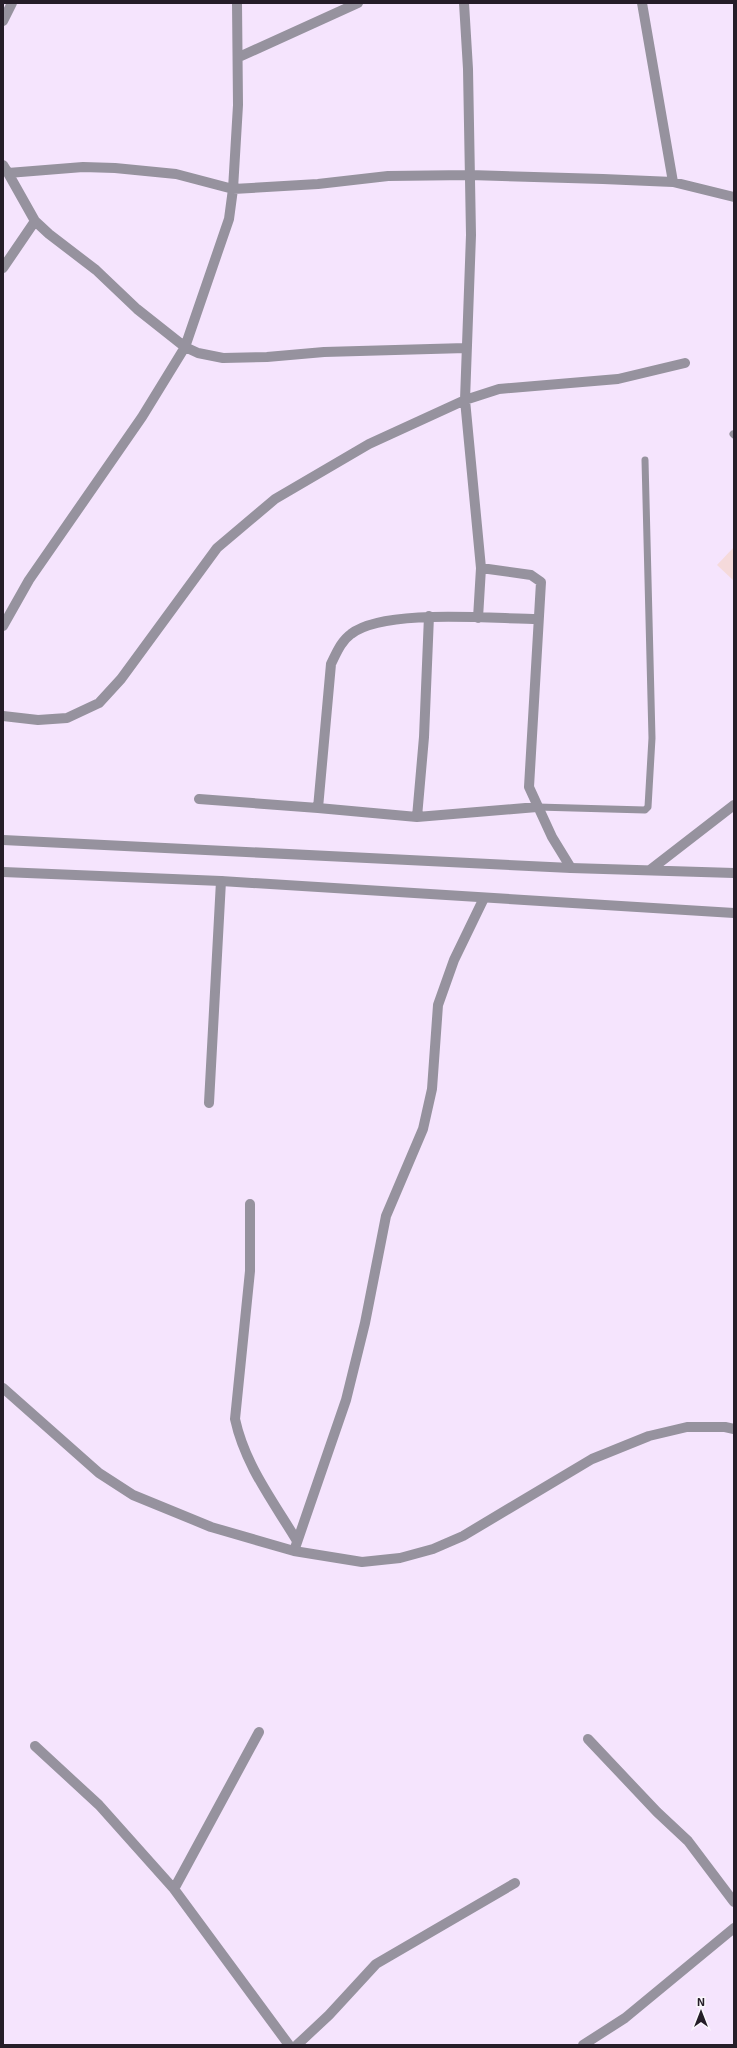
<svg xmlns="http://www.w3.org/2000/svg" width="737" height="2048" font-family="'Exo 2',sans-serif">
	<rect width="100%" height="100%" fill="#f5e4fd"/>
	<path fill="#f5dadb" d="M734,547V581L717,565Z"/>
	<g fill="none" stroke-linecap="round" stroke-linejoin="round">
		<path stroke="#96929e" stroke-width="7" d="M733,434L734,435
			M537,807L645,810L648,807L652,738L645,460"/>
		<path stroke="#96929e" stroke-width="10" d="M464,3L468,69L471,235L465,400L481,568L531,575L541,582L529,787L552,837L571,868
			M642,3L673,182
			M3,21L12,3
			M239,57L358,3
			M3,165L8,173L83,167L115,168L176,174L233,189L318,184L388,176L470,175L603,179L673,182L734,197
			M8,173L35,221L49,234L96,270L137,309L185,347L198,353L223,358L267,357L324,352L466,348
			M3,268L35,221
			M478,618L481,568
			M3,626L29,580L142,417L185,347L229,219L233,189L238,105L237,3
			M3,716L38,720L67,718L99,703L121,679L217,548L275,499L369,444L465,400L499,389L618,379L685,363
			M199,799L318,808
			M537,807L417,817L318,808L331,664C336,654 341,641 351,634C384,608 494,619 538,619
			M417,817L424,737L429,616
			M209,1103L221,881
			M250,1204V1271L235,1419C245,1465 273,1501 297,1541
			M3,1388L99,1473L133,1495L211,1527L294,1551L362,1562L400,1558L433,1549L463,1536L592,1459L649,1436L687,1427H725L734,1429
			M294,1551L346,1400L365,1323L386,1216L423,1129L432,1089L438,1005L454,960L484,898
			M588,1739L657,1812L688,1841L734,1902
			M35,1746L99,1805L174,1889L289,2045
			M174,1889L259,1732
			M297,2045L329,2015L376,1964L515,1883
			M583,2045L625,2018L734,1928"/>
		<path stroke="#96929e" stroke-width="10" d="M3,840L571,868L734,873
			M650,870L734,805
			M3,872L221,881L734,913"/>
	</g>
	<rect width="737" height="2048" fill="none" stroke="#251d28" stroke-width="8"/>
	<g transform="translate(701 2012)" stroke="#fbf7fd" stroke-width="3" paint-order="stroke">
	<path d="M0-3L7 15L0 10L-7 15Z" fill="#251d28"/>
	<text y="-6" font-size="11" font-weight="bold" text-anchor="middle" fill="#251d28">N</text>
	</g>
</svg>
